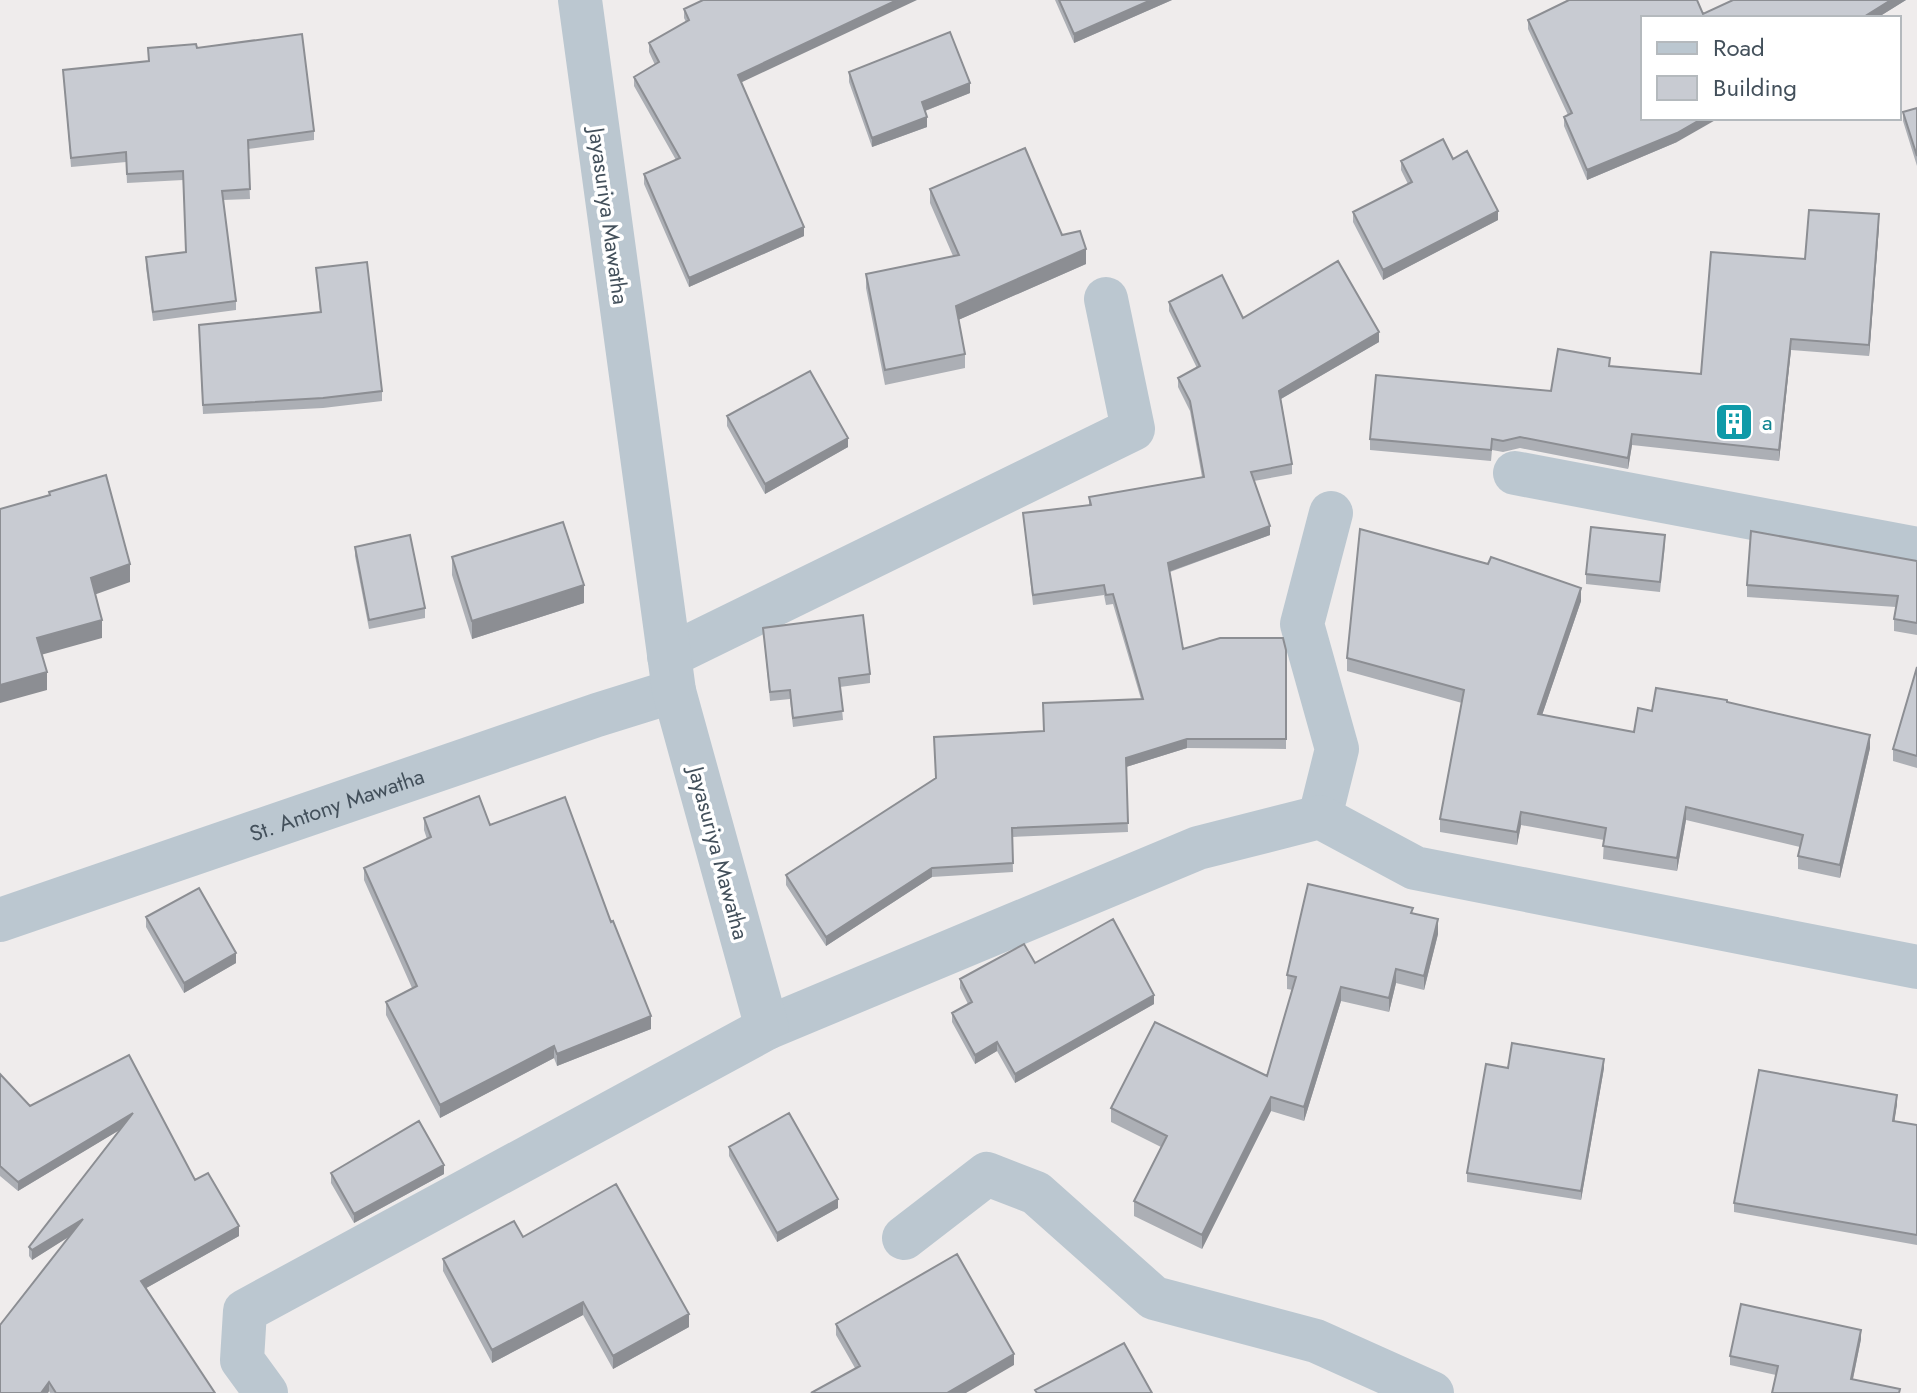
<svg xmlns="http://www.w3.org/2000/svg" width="1917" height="1393" font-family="Jost,sans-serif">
	<rect width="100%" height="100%" fill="#efecec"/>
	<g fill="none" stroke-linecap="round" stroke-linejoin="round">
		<g stroke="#bbc7d0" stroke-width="44">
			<path d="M1515,473L1917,549"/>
			<path d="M669,656L1133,429L1106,299"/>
			<path d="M1320,817L1337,749L1302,624L1331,513"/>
			<path id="s1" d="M0,920L597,715L674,691"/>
			<path d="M767,1028L1198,848L1320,817L1415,868L1917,967"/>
			<path d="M904,1238L987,1174L1036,1193L1154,1298L1316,1341L1432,1393"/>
			<path d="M266,1393L242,1360L245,1311L767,1028L674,691L580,0"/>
		</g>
	</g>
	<path fill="#acafb5" d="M1055,0H1172L1074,43Z
		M1733,0H1906L1877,18H1643L1677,142L1587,180L1564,126V117L1568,115L1528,29V20L1703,14Z
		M684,9L741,83L804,236L689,287L644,184V174L676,160L634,86V77L655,65L649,52V43L686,22L684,18Z
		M148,48H197L314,131V140L248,149L250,199L223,200L236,301V310L153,321L146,267V257L186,252L183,180L127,183L126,162L71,167L63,70L148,61Z
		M849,72L970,93L925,111L927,127L872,147L849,82Z
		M1917,108V166L1903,121V112Z
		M1453,159L1498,220L1383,280L1353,222V212L1408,184L1401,170V161Z
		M930,189L1062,235L1086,264L958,320L965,354V368L885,385L866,288V274L953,256L930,203Z
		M1879,226L1869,356L1791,350L1779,461L1632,445L1628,469L1520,448L1503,452L1492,450L1491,461L1370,450V439L1551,391L1610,366L1701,374L1805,259Z
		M316,268L382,391V401L323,408L203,414L199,334L320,313Z
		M1169,302L1243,318L1379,342L1281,399L1292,464V474L1254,481L1270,535L1170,572L1183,649L1286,650V749L1187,748L1126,767L1128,832L1012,837L1013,872L932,877L826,946L786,885V875L1044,731L1141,699L1113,604L1106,605L1104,595L1033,605L1023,513L1089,505V497L1202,477L1190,411L1178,387V378L1197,368L1169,311Z
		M727,416L848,447L765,494L727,426Z
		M1665,545L1660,592L1586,584V574Z
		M355,547L425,608V618L369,629L355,556Z
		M452,557L584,603L472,639L452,575Z
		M1917,561V635L1894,631V619L1896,607L1747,597V585Z
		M1581,601L1542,715L1634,732L1652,711L1727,702L1870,748L1840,878L1798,869V856L1800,847L1686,820L1677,871L1603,859L1604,840L1521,825L1517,845L1440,832V819L1462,703L1347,671V658Z
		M763,628L870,674V683L840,687L843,720L793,727L790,699L770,701Z
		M1917,667V768L1893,761V749Z
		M424,818L490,825L651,1029L557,1066L554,1058L440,1118L386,1015V1002L412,988L364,880V868L427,839L424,830Z
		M1413,913L1438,934L1424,990L1396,983L1389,1012L1341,1001L1304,1121L1271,1111L1202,1249L1134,1216V1201L1161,1147L1111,1122V1108L1267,1076L1293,990L1287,989V975Z
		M146,917L236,963L184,993L146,927Z
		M1035,963L1154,1004L1015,1083L997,1051L975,1064L952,1022V1013L968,1004L960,988V979Z
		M129,1055L195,1180L239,1236L146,1288L215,1393H50L49,1391L48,1393H0L68,1237L32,1260L29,1256V1247L119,1130L18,1191L0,1176V1074L30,1106Z
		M1508,1068H1604L1581,1200L1467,1182V1173Z
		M1897,1104L1894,1122L1917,1125V1245L1734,1212V1203Z
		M729,1147L838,1208L777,1242L729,1156Z
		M331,1173L444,1174L354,1223L331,1183Z
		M523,1237L689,1327L613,1369L583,1315L492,1363L443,1271V1259Z
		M836,1324L1014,1365L855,1368L836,1335Z
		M1861,1339L1853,1379L1900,1393L1776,1375L1730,1365V1356Z"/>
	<path fill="#8c8e93" d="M897,0H917L738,84V75Z
		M1151,0H1172L1074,43V34Z
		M1891,0H1906L1877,18H1862Z
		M970,83V93L922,112V102Z
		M927,117V127L872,147V138Z
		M1703,118H1719L1677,142L1587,180V170Z
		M1498,211V220L1383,280V270Z
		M1879,214V226L1869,356V345Z
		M804,227V236L689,287V278Z
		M1086,249V264L956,321V306Z
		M1379,332V342L1279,400V391Z
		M1791,339V350L1779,461V450Z
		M1632,434V445L1628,469V458Z
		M848,438V447L765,494V484Z
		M1270,526V535L1168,572V563Z
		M130,564V582L91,596V578Z
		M584,585V603L472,639V621Z
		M1581,588V601L1538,727V714Z
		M102,620V638L37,656V638Z
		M47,672V690L0,703V685Z
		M1870,735V748L1840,878V865Z
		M1187,739V748L1126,767V758Z
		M1686,807V820L1677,871V858Z
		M1521,812V825L1517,845V832Z
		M932,868V877L826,946V937Z
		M1438,919V934L1424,990V976Z
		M236,953V963L184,993V983Z
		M1396,969V983L1389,1012V998Z
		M1341,987V1001L1304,1121V1107Z
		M1154,995V1004L1015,1083V1074Z
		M651,1016V1029L557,1066V1054Z
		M997,1042V1051L975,1064V1055Z
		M554,1046V1058L440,1118V1105Z
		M1604,1059V1068L1581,1200V1191Z
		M1897,1095V1104L1893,1131V1121Z
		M1271,1097V1111L1202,1249V1235Z
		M133,1113V1122L18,1191V1182Z
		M444,1165V1174L354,1223V1214Z
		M838,1199V1208L777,1242V1233Z
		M83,1219V1228L32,1260V1250Z
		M239,1226V1236L141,1291V1281Z
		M583,1302V1315L492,1363V1350Z
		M689,1314V1327L613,1369V1356Z
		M1861,1330V1339L1851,1388V1379Z
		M1014,1354V1365L966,1393H947Z
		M49,1382V1391L48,1393H41Z"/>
	<path fill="#c8cbd2" stroke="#8c8e93" stroke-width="2" d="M703,0H897L738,75L804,227L689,278L644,174L680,158L634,77L659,62L649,43L689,20L684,9Z
		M1059,0H1151L1074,34Z
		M1569,0H1697L1703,14L1733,0H1891L1862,18H1643V118H1703L1677,133L1587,170L1564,117L1572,113L1528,20Z
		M950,32L970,83L922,102L927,117L872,138L849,72Z
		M302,34L314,131L248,140L250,189L222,191L236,301L153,312L146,257L186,252L183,171L127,174L126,152L71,158L63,70L149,61L148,48L196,44L197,48Z
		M1917,108V156L1903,112Z
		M1443,139L1453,159L1467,151L1498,211L1383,270L1353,212L1412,182L1401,161Z
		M1025,148L1062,235L1080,231L1086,249L956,306L965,354L885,370L866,274L959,255L930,189Z
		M1809,210L1879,214L1869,345L1791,339L1779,450L1632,434L1628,458L1520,437L1503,441L1492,439L1491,450L1370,439L1376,375L1551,391L1558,349L1610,358L1609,366L1701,374L1711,252L1805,259Z
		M1338,261L1379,332L1279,391L1292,464L1251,472L1270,526L1168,563L1183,649L1220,638H1283L1286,650V739H1187L1126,758L1128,823L1012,828L1013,863L932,868L826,937L786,875L936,778L934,737L1044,731L1043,703L1143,699L1113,594L1106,595L1104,585L1033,595L1023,513L1091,505L1089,497L1204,477L1190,401L1178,378L1200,366L1169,302L1222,275L1243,318Z
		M367,262L382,391L323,398L203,405L199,325L321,312L316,268Z
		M810,371L848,438L765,484L727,416Z
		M106,475L130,564L91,578L102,620L37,638L47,672L0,685V509L50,495L49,492Z
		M563,522L584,585L472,621L452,557Z
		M1591,527L1665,535L1660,582L1586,574Z
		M1360,529L1488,564L1491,557L1581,588L1538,714L1634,732L1638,708L1652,711L1656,688L1727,700V702L1870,735L1840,865L1798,856L1803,835L1686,807L1677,858L1603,846L1606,828L1521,812L1517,832L1440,819L1464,690L1347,658Z
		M1751,531L1917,561V623L1894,619L1898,596L1747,585Z
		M410,535L425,608L369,620L355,547Z
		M863,615L870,674L839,678L843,711L793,718L790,690L770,692L763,628Z
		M1917,667V756L1893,749Z
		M479,796L490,825L565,797L611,922L613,921L651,1016L557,1054L554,1046L440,1105L386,1002L417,986L364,868L431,837L424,818Z
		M1308,884L1413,908L1411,913L1438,919L1424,976L1396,969L1389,998L1341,987L1304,1107L1271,1097L1202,1235L1134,1201L1167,1136L1111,1108L1155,1022L1267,1076L1296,977L1287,975Z
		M199,888L236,953L184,983L146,917Z
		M1113,919L1154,995L1015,1074L997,1042L975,1055L952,1013L972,1002L960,979L1024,944L1035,963Z
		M1512,1043L1604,1059L1581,1191L1467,1173L1486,1064L1508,1068Z
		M129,1055L195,1180L208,1173L239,1226L141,1281L215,1393H56L49,1382L41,1393H0V1325L83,1219L32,1250L29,1247L133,1113L18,1182L0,1166V1074L30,1106Z
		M1759,1070L1897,1095L1893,1121L1917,1125V1235L1734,1203Z
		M789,1113L838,1199L777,1233L729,1147Z
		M419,1121L444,1165L354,1214L331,1173Z
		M616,1184L689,1314L613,1356L583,1302L492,1350L443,1259L514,1221L523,1237Z
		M957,1254L1014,1354L947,1393H811L860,1366L836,1324Z
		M1741,1304L1861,1330L1851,1379L1900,1389L1899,1393H1772L1778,1366L1730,1356Z
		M1124,1343L1152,1393H1037L1035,1390Z"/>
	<defs>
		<g id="building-square" transform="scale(2)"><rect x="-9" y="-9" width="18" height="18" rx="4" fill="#0f9aa8" stroke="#fff"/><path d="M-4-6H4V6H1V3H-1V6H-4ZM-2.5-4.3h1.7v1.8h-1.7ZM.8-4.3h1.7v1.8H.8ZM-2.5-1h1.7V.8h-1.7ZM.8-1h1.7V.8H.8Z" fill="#fff"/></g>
	</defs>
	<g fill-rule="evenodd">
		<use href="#building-square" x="1734" y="422"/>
	</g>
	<g text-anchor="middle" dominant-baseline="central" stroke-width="7" stroke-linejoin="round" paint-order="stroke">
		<g font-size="22" fill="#43505b" stroke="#fff">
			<text transform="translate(609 216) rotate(82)">Jayasuriya Mawatha</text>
			<text stroke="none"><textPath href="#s1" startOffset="356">St. Antony Mawatha</textPath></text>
			<text transform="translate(719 853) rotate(75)">Jayasuriya Mawatha</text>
		</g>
		<g font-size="22" fill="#0d838f" stroke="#fff" text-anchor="start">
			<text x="1762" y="422">a</text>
		</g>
	</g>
	<rect x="1641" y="16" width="260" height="104" fill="#ffffff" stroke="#b4b9bd" stroke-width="2"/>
	<rect x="1657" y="42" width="40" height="12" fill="#bbc7d0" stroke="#b4b9bd" stroke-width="2"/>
	<text x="1713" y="56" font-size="24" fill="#43505b">Road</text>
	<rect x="1657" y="76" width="40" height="24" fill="#c8cbd2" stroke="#b4b9bd" stroke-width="2"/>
	<text x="1713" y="96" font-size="24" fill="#43505b">Building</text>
</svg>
